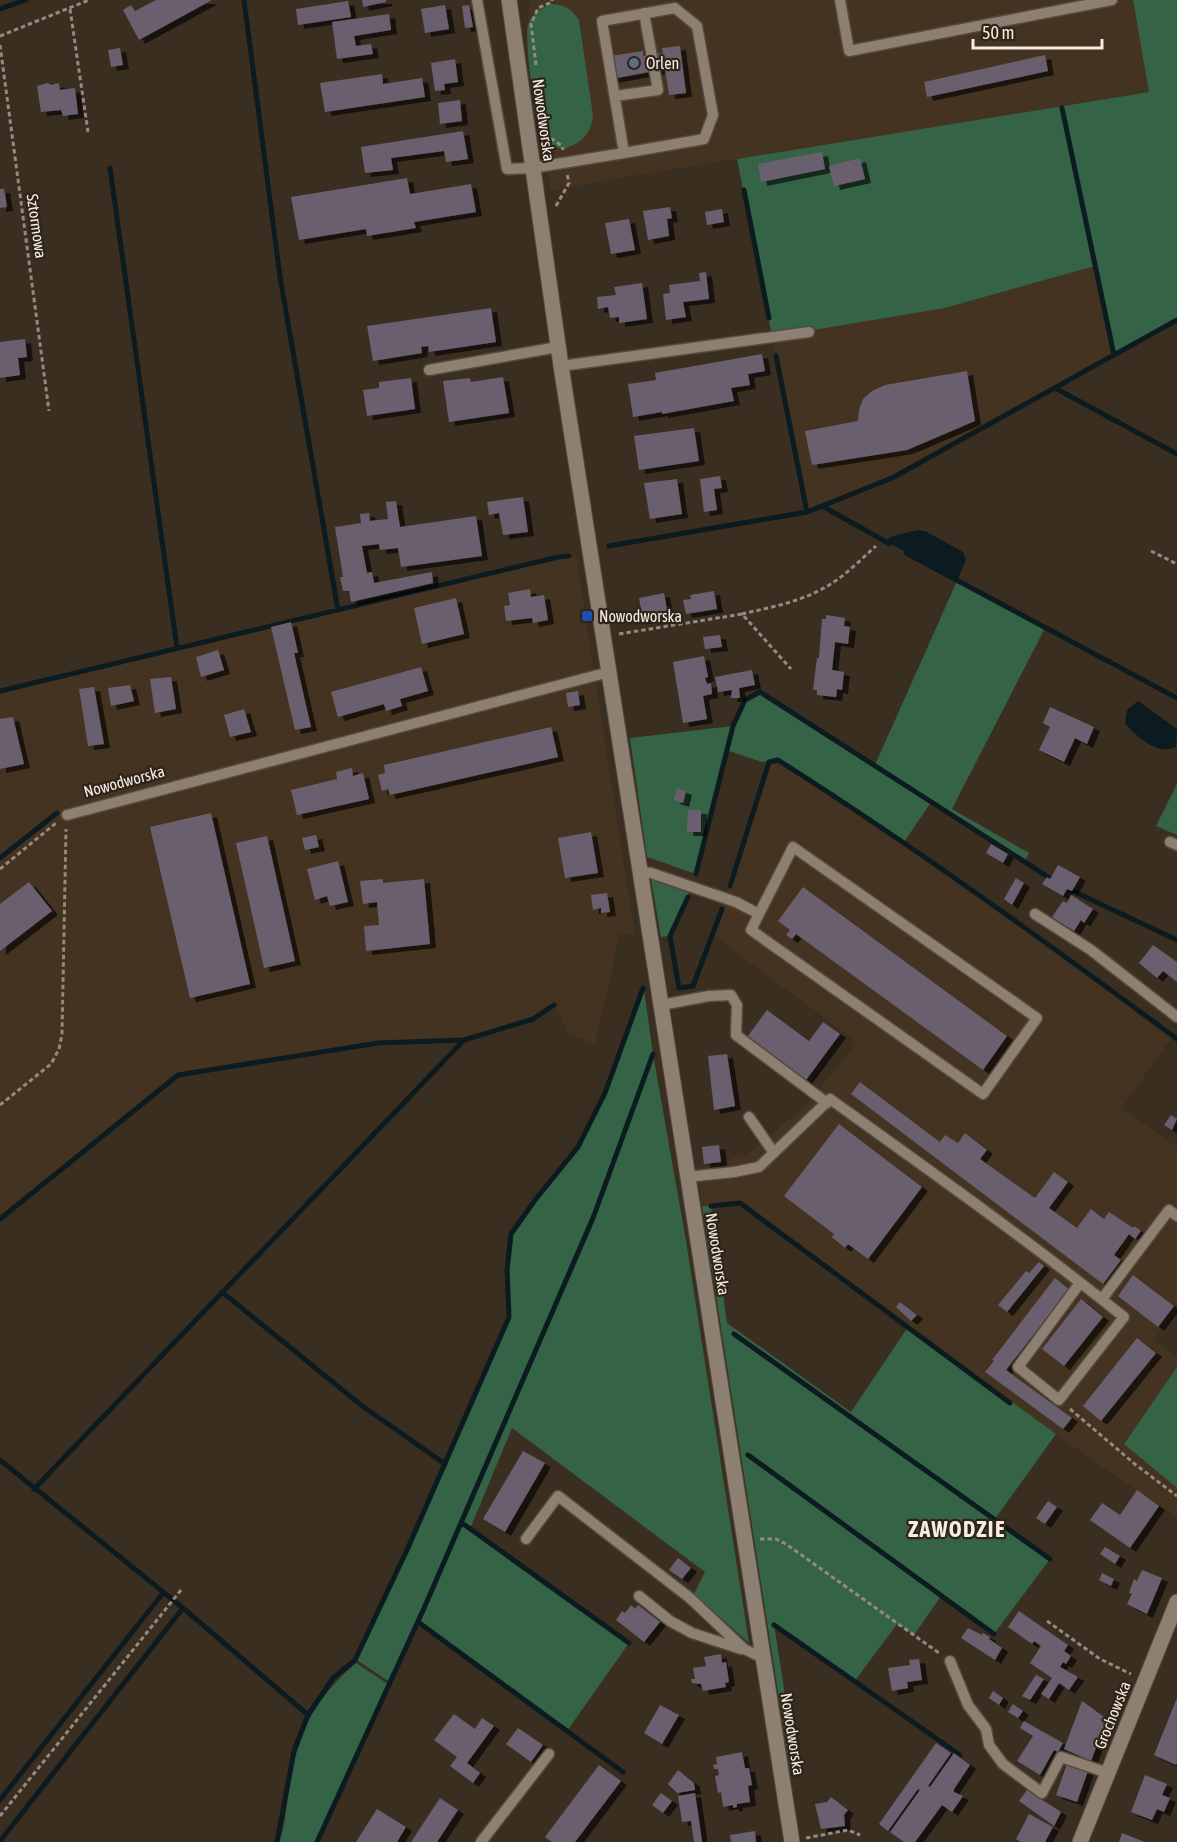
<svg xmlns="http://www.w3.org/2000/svg" width="1177" height="1842" font-family="'Asap Condensed',sans-serif">
	<defs>
		<filter id="shadow"><feDropShadow dx="6" dy="4" stdDeviation="0" flood-color="#0009"/></filter>
	</defs>
	<rect width="100%" height="100%" fill="#3a2e21"/>
	<path fill="#433320" d="M529,0H1133L1150,92L607,180L551,191L528,58Z
		M1095,266L1114,355L894,477L807,512L772,337L945,308Z
		M576,556L635,935L620,934L595,1044L568,1034L554,1003L532,1018L466,1038L380,1041L178,1073L0,1217V691L558,557Z
		M778,760L874,821L997,907L1173,1035L1122,1108L1177,1147V1308L1154,1340L1177,1356V1367L1124,1444L1177,1488V1518L1010,1403L740,1203L702,1206L697,1168L723,1164L742,1153L745,1157L809,1102L857,1042L713,935L769,762Z"/>
	<path fill="#356345" d="M1133,0H1177V320L1114,355L1095,266L945,308L772,337L737,159L1149,92Z
		M552,4C565,5 572,9 579,20L593,115C591,134 582,143 564,149C555,148 547,143 542,135C535,125 524,36 528,25C532,14 541,8 552,4Z
		M957,581L1045,628L952,809L1029,853L1025,861L932,801L904,842L778,760L762,762L726,750L696,874L647,857L630,738L733,726L745,700L760,692L875,765Z
		M1177,784V835L1156,826Z
		M651,879L689,893L670,936L661,937Z
		M644,990L653,1054L686,1241L749,1643L694,1594L705,1572L512,1428L470,1529L629,1643L567,1731L419,1622L388,1681L357,1660L419,1527L510,1317L509,1268L513,1234L538,1199L581,1146L607,1092Z
		M702,1206H711L727,1323L851,1412L908,1327L1056,1434L995,1519L1050,1559L994,1634L941,1596L914,1635L897,1624L854,1682L774,1624L797,1773L790,1768Z
		M1177,1367V1488L1124,1444Z
		M356,1663L388,1684L315,1842H279C286,1825 286,1805 289,1787C299,1730 312,1702 356,1663Z"/>
	<path fill="#0c1b20" d="M917,530L925,531L963,552L966,560L957,581L886,541L890,537Z
		M1138,701L1177,729L1176,747C1157,756 1138,737 1125,724L1127,710Z"/>
	<g fill="none" stroke-linecap="round" stroke-linejoin="round">
		<path stroke="#0c1b20" stroke-width="5" d="M244,0L280,277L338,610
			M0,9L26,0
			M1062,108L1114,355
			M110,168L177,648
			M744,190L769,318
			M776,356L807,512
			M1055,388L1177,454
			M822,506L890,544
			M609,546L807,512L894,477L1177,320
			M906,553L1177,698
			M0,691L558,557L569,556
			M0,858L57,813
			M696,874L733,726L745,700L760,692L1056,882
			M730,886L769,762L778,760C915,847 1046,942 1177,1039
			M1064,887L1177,940
			M688,897L670,936L679,988L693,986L722,909
			M711,1206L740,1203L1010,1403
			M0,1219L178,1075L378,1043L464,1040L533,1019L554,1005
			M222,1292L361,1405L445,1464
			M734,1334L1050,1559
			M748,1455L994,1634
			M0,1460L183,1608L308,1715L294,1751L277,1842
			M34,1489L464,1040
			M462,1523L629,1643
			M418,1622L623,1772
			M774,1625L960,1755
			M308,1715L333,1678L355,1660L407,1550L509,1317L507,1270L511,1234L535,1200L578,1147L605,1093L643,988
			M0,1800L163,1593
			M0,1841L183,1608
			M317,1842L425,1606L593,1218L653,1054"/>
	</g>
	<path fill="#6b5f6e" filter="url(#shadow)" d="M156,0H212L139,40L123,10L131,5L135,11Z
		M362,0H386V2L363,7Z
		M348,1L351,17L298,25L296,9Z
		M445,5L449,29L425,33L421,9Z
		M469,5L473,27L465,28L462,6Z
		M389,14L391,30L354,36L356,46L371,44L373,54L337,59L332,22Z
		M680,46L686,93L669,95L665,69L607,80L604,57L643,51V56L663,53L662,48Z
		M120,48L123,65L111,67L108,50Z
		M1045,55L1048,71L927,97L924,82Z
		M455,59L458,82L444,84L445,90L435,91L431,63Z
		M382,74L383,84L422,78L425,97L325,112L320,83Z
		M48,83L51,85L59,83L60,90L75,88L78,114L63,116L61,110L41,112L37,86Z
		M460,100L462,121L440,124L438,103Z
		M463,131L468,159L446,162L444,151L391,158L393,170L365,173L361,147Z
		M822,152L825,169L761,182L758,164Z
		M860,158L865,179L834,186L829,166Z
		M407,178L410,194L471,184L476,212L414,222L416,228L367,236L366,229L299,240L291,197Z
		M0,189H4L7,207L0,208Z
		M670,207L672,218L667,219L669,236L648,240L643,211Z
		M722,209L724,222L707,225L705,212Z
		M629,219L635,250L611,254L605,223Z
		M706,272L709,299L683,302L686,317L666,320L663,294L670,293L669,285L700,281L699,273Z
		M642,283L647,319L619,323V317L610,318L608,307L598,309L597,297L616,295L614,287Z
		M491,308L496,342L429,352L428,346L421,347L422,353L373,361L367,326Z
		M25,339L27,357L18,358L20,375L0,378V342Z
		M762,354L765,371L748,374L750,385L731,388L734,401L662,414V412L633,417L628,384L656,380L655,373Z
		M967,371L975,421L907,450L812,465L805,431L858,421L859,410L863,399L872,391L885,385Z
		M503,377L509,413L449,422L443,381L470,378L471,382Z
		M411,378L415,409L367,416L363,390L379,388V382Z
		M694,428L699,461L639,470L634,436Z
		M720,476L722,488L714,489L717,510L704,512L700,479Z
		M677,479L682,514L650,519L644,483Z
		M523,497L528,532L503,535L499,513L489,515L487,502Z
		M396,501L400,527L476,516L482,556L401,567L398,548L380,550L379,544L362,546L367,573L372,572L374,583L432,572L433,583L351,602L349,591H343L340,577H343L335,527L361,523L360,514L369,513L370,521L388,519L386,502Z
		M530,589L531,597L544,595L548,620L533,623L532,618L506,621L504,606L510,605L508,593Z
		M714,591L717,609L686,614L683,600L691,599L690,595Z
		M664,593L668,615L643,620L639,598Z
		M456,598L464,634L422,644L414,608Z
		M826,615L845,618L844,626L850,627L848,644L835,642L832,670L844,672L842,690L837,689L836,697L817,695V690H813L817,658H819L822,619H826Z
		M291,622L298,653H294L311,727L295,730L271,627Z
		M720,635L722,647L705,649L703,637Z
		M218,650L224,670L201,677L196,657Z
		M704,656L708,677L705,678L707,684L711,683L712,694L703,696L707,719L683,723L673,662Z
		M421,667L428,691L400,699L402,706L386,711L384,704L338,717L331,692Z
		M752,670L755,685L739,688L740,698H731L732,690L718,692L715,677Z
		M171,677L176,709L155,713L150,679Z
		M130,685L134,701L111,706L108,688Z
		M94,687L104,744L88,746L79,689Z
		M578,691L580,705L568,707L566,693Z
		M1050,707L1094,727L1087,744L1075,738L1064,762L1039,750L1050,727L1043,723Z
		M244,709L251,732L230,737L224,715Z
		M13,717L24,764L0,769V719Z
		M551,727L558,757L390,795L388,789L382,791L378,775L385,773L384,765Z
		M352,768L353,776L363,773L369,799L297,815L291,790L337,779L336,772Z
		M677,788L686,791L683,803L674,800Z
		M688,810H701V832H687Z
		M211,813L250,984L190,998L150,827Z
		M591,832L598,873L565,878L558,838Z
		M316,835L319,847L305,850L302,838Z
		M267,836L295,961L264,968L236,843Z
		M991,844L1008,854L1003,863L986,853Z
		M338,861L348,902L330,906L327,896L315,900L307,869Z
		M1058,865L1080,877L1072,891L1067,889L1063,896L1042,884L1047,877L1050,879Z
		M1016,878L1024,883L1012,905L1004,899Z
		M383,879V883L424,879L430,944L366,951L364,926L379,925L377,902L363,904L360,881Z
		M29,882L52,911L0,951V904Z
		M803,887L1007,1036L983,1070L796,934L792,939L786,935L790,930L778,921Z
		M607,893L610,912L601,913V908L593,910L591,895Z
		M1071,895L1093,909L1084,923L1081,920L1074,931L1052,917L1063,901L1067,903Z
		M1153,945L1177,962V982L1163,971L1157,978L1139,963Z
		M767,1010L809,1041L823,1022L840,1034L806,1080L748,1036Z
		M727,1054L735,1106L714,1110L708,1056Z
		M860,1082L940,1142L945,1135L958,1143L965,1133L987,1150L980,1159L1035,1198L1054,1172L1068,1182L1049,1208L1077,1228L1091,1209L1104,1219L1109,1212L1133,1228L1134,1226L1141,1231L1135,1239L1129,1234L1114,1255L1121,1260L1103,1284L851,1094Z
		M1171,1115L1177,1119L1172,1130L1164,1125Z
		M839,1124L922,1187L868,1259L848,1244L845,1248L832,1237L834,1234L784,1196Z
		M719,1145L721,1162L704,1164L702,1147Z
		M1039,1262L1044,1266L1007,1312L998,1305L1026,1271L1029,1273Z
		M1133,1275L1174,1306L1158,1327L1118,1296Z
		M1055,1278L1069,1289L1006,1370L1072,1418L1063,1429L985,1372L994,1361L992,1360Z
		M1081,1299L1103,1317L1064,1366L1042,1349Z
		M900,1302L917,1315L911,1321L896,1307Z
		M1137,1338L1156,1353L1101,1421L1083,1406Z
		M523,1451L545,1463L505,1532L483,1519Z
		M1137,1490L1159,1506L1130,1548L1090,1520L1102,1503L1120,1515Z
		M1048,1501L1057,1507L1045,1524L1036,1518Z
		M1105,1547L1120,1556L1115,1564L1100,1554Z
		M678,1558L691,1568L682,1579L669,1570Z
		M1142,1570L1162,1578L1147,1614L1127,1604L1132,1594L1129,1593L1134,1579L1137,1581Z
		M1102,1573L1114,1579L1111,1586L1099,1580Z
		M631,1605L635,1609L638,1605L660,1622L644,1642L616,1620L622,1611L625,1613Z
		M1019,1611L1068,1645L1064,1651L1071,1656L1066,1664L1063,1662L1060,1667L1078,1677L1069,1690L1059,1683L1049,1699L1041,1694L1052,1678L1030,1663L1041,1646L1034,1641L1032,1644L1008,1627Z
		M968,1628L982,1635L983,1633L990,1637L989,1639L1002,1648L995,1660L961,1638Z
		M721,1654L722,1663L726,1662L729,1682L725,1683L726,1687L703,1691L701,1684L692,1683L691,1679H695L693,1668L706,1666L704,1657Z
		M919,1659L922,1680L907,1682L908,1688L892,1691L888,1668L910,1665L909,1660Z
		M1036,1675L1044,1679L1030,1700L1022,1696Z
		M993,1691L1003,1698L999,1705L989,1698Z
		M1177,1698V1763L1176,1765L1154,1755Z
		M1082,1701L1107,1719L1091,1761L1064,1749Z
		M1013,1704L1023,1711L1018,1718L1008,1712Z
		M660,1705L679,1715L662,1744L644,1733Z
		M454,1714L475,1729L482,1718L494,1726L467,1763L480,1773L473,1783L450,1766L457,1757L434,1740Z
		M1024,1721L1063,1743L1058,1752L1054,1750L1040,1775L1017,1761L1033,1736L1020,1728Z
		M518,1728L543,1745L531,1762L506,1744Z
		M936,1743L951,1753L928,1786L930,1787L954,1753L970,1765L954,1789V1792L963,1796L952,1812L942,1805L915,1842H904L890,1832L920,1790L918,1789L888,1831L879,1824Z
		M742,1752L745,1768H749L752,1785L748,1786L750,1802L737,1804V1807L733,1808V1805L723,1807L721,1792L718,1793L715,1776L719,1775L718,1769H714L713,1765L717,1764L716,1757Z
		M1067,1764L1088,1771L1077,1802L1056,1795Z
		M599,1765L621,1781L575,1842H552L545,1837Z
		M678,1770L694,1783L695,1790L677,1793L668,1784Z
		M1145,1775L1167,1784L1162,1795L1170,1798L1164,1812L1157,1809L1152,1820L1131,1812Z
		M1027,1790L1061,1812L1054,1826L1019,1801Z
		M661,1793L672,1801L663,1813L652,1805Z
		M695,1793L699,1820L702,1842H694L691,1821L682,1822L678,1796Z
		M831,1797L848,1810L844,1815L845,1826L821,1829L815,1804L827,1802Z
		M440,1798L458,1810L437,1842H411Z
		M377,1809L406,1827L397,1842H356Z
		M1029,1814L1053,1827L1045,1842H1021L1016,1839Z
		M755,1831L756,1842H731L730,1835Z
		M1122,1833L1145,1842H1119Z"/>
	<g fill="none" stroke-linecap="round" stroke-linejoin="round">
		<g stroke="#544a3f" stroke-width="13">
			<path id="service" d="M477,0L507,169L532,168L624,153L602,21L675,8L697,26L713,115L704,139L624,153
				M840,0L849,51L1112,0
				M615,96L658,90L644,13
				M561,366L809,332
				M429,370L558,347
				M67,815L609,672
				M1170,842L1177,845
				M641,872L651,873L736,902L759,914L751,930L983,1094L1037,1018L793,847L759,914
				M1035,914L1091,950L1177,1017
				M661,1005L709,996L731,995L737,1005L736,1035L827,1103
				M749,1117L774,1153
				M687,1177L734,1172L759,1167L830,1099C929,1170 1029,1241 1124,1317L1059,1400L1018,1367L1080,1283
				M1102,1299L1169,1210L1177,1216
				M526,1539L558,1496L690,1598L744,1649L763,1658
				M639,1596L670,1621L692,1633L741,1649
				M950,1661L968,1705L986,1729L989,1745L1003,1764L1042,1793L1061,1757L1108,1773
				M481,1842L549,1754"/>
		</g>
		<g stroke="#544a3f" stroke-width="17">
			<path id="minor" d="M1080,1842L1177,1602"/>
		</g>
		<g stroke="#544a3f" stroke-width="17">
			<path id="tertiary" d="M509,0L561,366L792,1842"/>
		</g>
		<path stroke="#958a80" stroke-width="3" stroke-dasharray="4.5 3" stroke-linecap="butt" d="M70,9L88,132
			M0,36L89,0
			M0,45L49,411
			M536,65L531,24L538,8L552,2V0
			M542,110L549,137L562,146L563,150
			M556,206L569,183L567,174
			M1151,551L1177,564
			M742,614C767,608 795,603 818,591C840,581 858,562 876,546
			M619,634L742,614L791,669
			M0,869L56,823
			M0,1105L51,1064L59,1049L62,1034L66,829
			M1070,1409L1136,1465L1177,1496
			M760,1539H776L786,1544L939,1653
			M1047,1621L1100,1659L1131,1674
			M0,1816L181,1590
			M806,1838L848,1830L860,1835"/>
		<use href="#service" stroke="#8d8071" stroke-width="10"/>
		<use href="#minor" stroke="#8d8071" stroke-width="15"/>
		<use href="#tertiary" stroke="#8d8071" stroke-width="15"/>
	</g>
	<circle fill="#5c6f8a" stroke="#2f2418" stroke-width="2" cx="634" cy="63" r="6"/>
	<rect fill="#1a4fb4" stroke="#2f2418" stroke-width="2" x="581" y="610" width="12" height="12" rx="3"/>
	<g text-anchor="middle" dominant-baseline="central" stroke-width="4.5" stroke-linejoin="round" paint-order="stroke">
		<g font-size="16" fill="#f5ede5" stroke="#2f2418" text-anchor="start">
			<text x="646" y="63">Orlen</text>
			<text x="599" y="616">Nowodworska</text>
		</g>
		<g font-size="16" fill="#f5ede5" stroke="#2f2418">
			<text transform="translate(544 120) rotate(82)">Nowodworska</text>
			<text transform="translate(37 226) rotate(82)">Sztormowa</text>
			<text transform="translate(124 781) rotate(-15)">Nowodworska</text>
			<text transform="translate(718 1254) rotate(81)">Nowodworska</text>
			<text transform="translate(1112 1715) rotate(-68)">Grochowska</text>
			<text transform="translate(793 1734) rotate(81)">Nowodworska</text>
		</g>
		<g font-size="22" font-weight="bold" letter-spacing="1.5" fill="#f5ede5" stroke="#2f2418">
			<text x="957" y="1529">ZAWODZIE</text>
		</g>
	</g>
	<path d="M973 39v9h129v-9" fill="none" stroke="#f5ede5" stroke-width="3"/>
	<text x="982" y="39" font-size="18" fill="#f5ede5" stroke="#2f2418" stroke-width="4.5" paint-order="stroke">50 m</text>
</svg>
